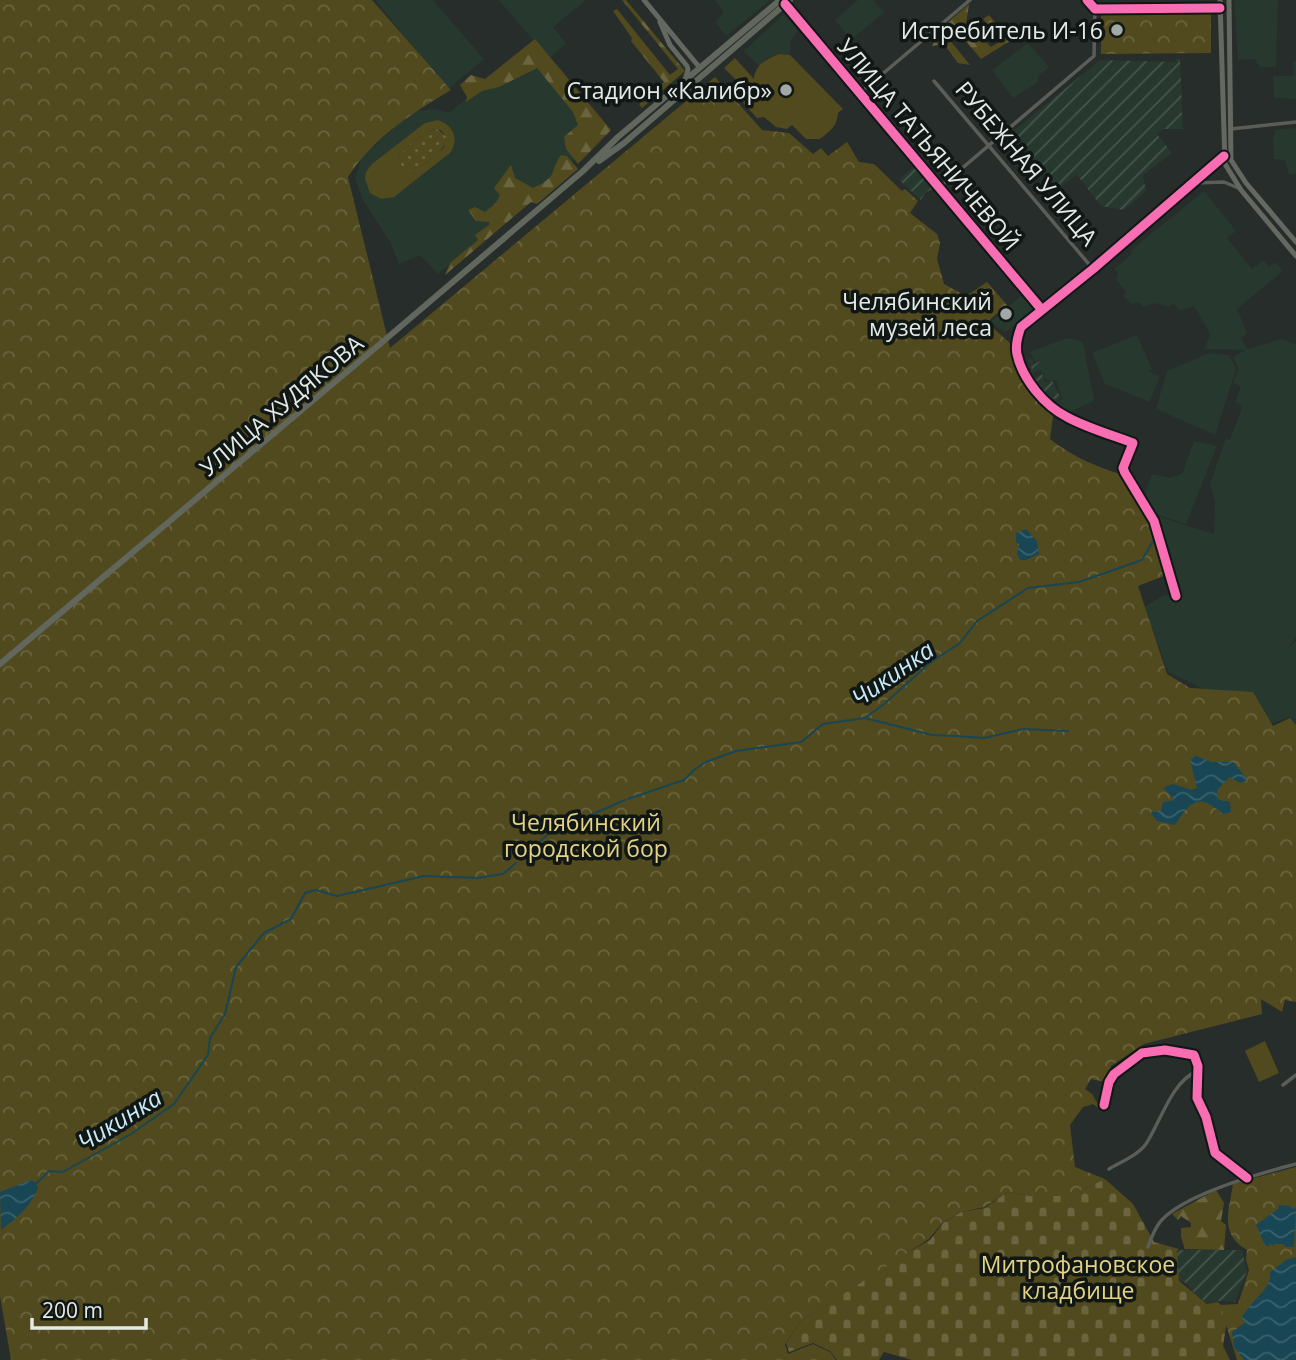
<svg xmlns="http://www.w3.org/2000/svg" width="1296" height="1360" font-family="'Open Sans',sans-serif">
	<defs>
		<pattern id="industrial-furrows" width="10" height="10" patternUnits="userSpaceOnUse" patternTransform="scale(1.75)"><rect width="10" height="10" fill="#27382f"/><path d="M-1 1l2-2M0 10L10 0M9 11l2-2" fill="none" stroke="#46554d"/></pattern>
		<pattern id="grass-dots" width="8" height="8" patternUnits="userSpaceOnUse" patternTransform="scale(1.75)"><rect width="8" height="8" fill="#514a1e"/><path d="M2 2h.1M6 6h.1" fill="none" stroke="#6a643f" stroke-width="1.8" stroke-linecap="round"/></pattern>
		<pattern id="forest-firs" width="22" height="20" patternUnits="userSpaceOnUse" patternTransform="scale(1.75)"><rect width="22" height="20" fill="#514a1e"/><path d="M5 1l3.5 6h-7zM16 11l3.5 6h-7z" fill="#6a643f"/></pattern>
		<pattern id="cemetery-stones" width="16" height="16" patternUnits="userSpaceOnUse" patternTransform="scale(1.75)"><rect width="16" height="16" fill="#514a1e"/><path d="M2 7V4a2 2 0 0 1 4 0v3zM10 15v-3a2 2 0 0 1 4 0v3z" fill="#6a643f"/></pattern>
		<pattern id="park-crowns" width="20" height="18" patternUnits="userSpaceOnUse" patternTransform="scale(1.75)"><rect width="20" height="18" fill="#514a1e"/><path d="M2 6a3 3 0 1 1 6 0M12 15a3 3 0 1 1 6 0" fill="none" stroke="#6a643f"/></pattern>
		<pattern id="water-waves" width="16" height="10" patternUnits="userSpaceOnUse" patternTransform="scale(1.75)"><rect width="16" height="10" fill="#184654"/><path d="M0 5q4-4 8 0t8 0" fill="none" stroke="#39616d"/></pattern>
	</defs>
	<rect width="100%" height="100%" fill="#272d2a"/>
	<path fill="#27382f" d="M375,0H433L484,59L448,89Z
		M499,0H586L553,27L566,43L549,59L609,131L438,274L420,255L399,264L390,242L363,200L355,179L362,157L398,124L416,111L435,109L449,113L534,41Z
		M715,0H770L726,36L715,22L724,13Z
		M858,0H873L884,12L851,40L835,20Z
		M1234,0H1278L1276,67H1260L1254,59L1238,60Z
		M784,14L798,30L790,42V55L779,54L767,58L759,66L744,51Z
		M1028,43L1049,67L1038,76L1037,83L1013,98L992,70Z
		M1293,61H1296V99L1274,98L1273,76H1294Z
		M1296,128V174L1289,175L1285,160L1274,159L1273,137L1275,130Z
		M1204,191L1236,231L1227,238L1252,269L1264,260L1269,267L1275,262L1283,271L1237,309L1247,333L1241,338L1247,349L1281,339L1296,345V637L1287,649L1296,641V725L1290,717L1274,723L1168,672L1144,607L1164,595L1178,596L1154,518L1156,516L1214,534L1215,501L1210,485L1224,443L1226,439L1230,440L1241,411L1242,405L1235,402L1241,387L1233,382L1239,369L1233,357L1246,350L1205,349L1210,334L1194,306L1180,311L1174,304L1169,307L1155,303L1144,307L1139,302L1132,304L1123,296L1126,292L1116,280L1118,273L1114,269L1132,254L1130,251Z
		M1023,294L1035,309L1005,333L990,322Z
		M1137,335L1152,369L1149,371L1160,376L1150,402L1105,384L1092,353Z
		M1067,338L1083,342L1094,401L1065,414L1054,404L1062,399L1056,380H1046L1030,352Z
		M1209,353L1229,355L1236,369L1215,435L1156,409L1167,371Z
		M1194,441L1217,446L1186,524L1152,513L1143,500L1152,474L1170,478L1182,474Z"/>
	<path fill="url(#industrial-furrows)" d="M1176,59H1180L1183,129H1163L1157,134L1172,153L1143,175L1146,191L1124,210L1101,206L1077,175L1057,189L1039,168L1014,131L1100,60L1175,62Z
		M915,165L934,188L925,193L921,200L899,180Z
		M1032,358L1034,364L1047,359L1048,366L1033,373L1036,377L1042,374L1046,383L1052,380L1060,397L1057,402L1053,398L1050,400L1047,397L1034,383L1028,372L1032,370L1028,360Z
		M1177,1250H1242L1247,1271L1235,1302L1219,1301L1207,1303L1194,1293L1186,1283L1178,1280Z"/>
	<path fill="url(#grass-dots)" d="M437,129L446,136C447,151 426,163 414,171C405,172 400,169 398,161C401,148 424,130 437,129Z"/>
	<path fill="url(#forest-firs)" d="M622,0H626L685,71L642,108L639,104L664,82L631,41L632,38L613,11L617,9L670,75L678,69Z
		M969,4L966,25L971,40H984L991,47L1001,41L983,19L989,15L1010,41L981,59L953,26L944,33L970,65L958,63L944,44L932,46L940,29Z
		M535,39L611,130L578,164L566,149L564,137L578,125L573,112L537,68L499,87L482,91L466,102L467,97L460,85L471,75L485,79Z
		M561,155L567,156L578,169L537,204L531,202L445,275L450,263L478,240L475,235L489,225L490,222L476,221L468,210L475,207L485,212L496,203L500,195L494,188L511,165L515,178L533,188C560,175 548,174 561,155Z
		M1216,1190L1224,1203L1221,1221L1226,1225L1224,1250L1185,1249L1181,1237V1228L1191,1227V1223L1181,1216L1178,1220L1172,1214Z"/>
	<path fill="url(#cemetery-stones)" d="M1105,1179L1133,1204L1154,1242L1179,1249L1177,1251L1179,1281L1207,1304L1218,1302L1228,1313L1223,1346L1230,1360H912L884,1352L879,1360H837L830,1351L813,1343L789,1352L786,1343L801,1321L898,1258L930,1240L943,1223L961,1212L985,1208L1007,1192L1032,1196H1066Z"/>
	<path fill="url(#park-crowns)" d="M0,0H372L451,90C411,114 374,137 348,177L390,348L715,77L762,130L789,133L813,154L821,148L828,156L847,142L859,162L874,164L902,191L905,189L918,201L910,213L937,234L940,243L937,259L944,284L966,296L987,282L1007,305L987,322L1014,347L1027,380L1054,409L1050,439C1073,457 1096,467 1124,475L1153,522L1169,574L1138,586L1167,674L1190,688L1253,692L1273,726L1290,718L1296,725V1002L1285,1000L1282,1012L1261,999L1262,1014L1144,1044L1111,1066L1105,1082L1091,1079L1085,1089L1092,1094L1102,1111L1093,1104L1083,1107L1070,1125L1075,1167L1105,1179L1067,1196H1032L1007,1192L985,1207L961,1212L942,1223L929,1239L801,1321L785,1344L788,1354L813,1344L830,1352L836,1360H11L0,1296Z
		M1101,10H1211V53L1101,54Z
		M1296,1167V1360H1237L1220,1305L1238,1304L1249,1270L1246,1260L1247,1250C1219,1234 1229,1211 1233,1184Z"/>
	<path fill="#514a1e" fill-rule="evenodd" d="M779,54L790,55L843,109L838,113C837,127 830,131 820,139H806L792,125L787,129L776,127L764,117L757,118L739,98L746,90L724,68L735,58L754,79C755,65 766,59 779,54Z
		M438,120C453,125 459,138 451,152L394,197L381,199L370,193L365,179L366,172L372,164L425,123ZM435,129L441,130L446,136L444,148C432,157 407,185 398,161C401,148 423,132 435,129Z
		M1265,1041L1279,1073L1259,1082L1245,1051Z"/>
	<path fill="url(#water-waves)" d="M1026,529L1037,541L1039,554L1026,560H1020L1017,554L1019,544L1016,542V533Z
		M1196,756L1212,762H1233L1248,780L1240,783L1230,777L1217,790V799L1230,802L1231,812L1223,814C1198,792 1191,801 1175,825L1157,821L1150,812L1161,811L1163,802L1175,800L1163,788L1173,784L1192,790L1197,788L1190,760Z
		M31,1180L36,1183L38,1189C29,1208 17,1218 1,1230L0,1192Z
		M1279,1205L1290,1206L1293,1209L1296,1207L1294,1247H1286L1283,1244H1275L1273,1246L1270,1244L1267,1247C1261,1240 1261,1233 1256,1225L1278,1209Z
		M1296,1257V1360H1244L1234,1347L1232,1332L1246,1322L1241,1320C1247,1303 1274,1288 1270,1272L1286,1260Z"/>
	<g fill="none" stroke-linecap="round" stroke-linejoin="round">
		<path stroke="#184654" stroke-width="2" d="M865,718L932,735L956,736L984,738L1024,729L1068,731
			M628,799L684,780L695,769L706,762L736,751L801,742L823,724L865,718L884,704L931,662L960,643L977,621L1028,588L1079,582L1142,560L1153,541
			M520,860L563,820L586,817L625,800
			M37,1183L49,1171L63,1172L131,1134L174,1104L208,1055L210,1038L225,1014L236,967L264,933L291,919L305,893L316,890L337,896L424,876L477,878L503,874L516,863"/>
		<path stroke="#5a5d58" stroke-width="3.5" d="M1087,0L1095,9L1220,8
			M785,4L1042,310
			M934,81L1093,269
			M860,93L970,0
			M1231,129L1296,122
			M1195,183L1224,182L1238,188
			M940,187L1094,56L1095,9
			M1176,596L1154,521L1125,473L1123,468L1133,443C1112,435 1087,428 1067,417C1045,406 1022,379 1017,354C1015,345 1018,335 1021,327L1093,269L1224,156
			M1283,1085L1296,1075
			M1104,1105L1109,1082L1114,1074L1142,1053L1165,1050L1194,1055L1198,1066L1197,1098L1206,1117L1215,1153L1247,1178
			M1109,1169C1121,1162 1138,1155 1146,1144C1160,1123 1172,1081 1196,1072
			M1148,1247C1151,1238 1154,1230 1160,1222C1183,1194 1261,1173 1296,1164"/>
		<path stroke="#646860" stroke-width="5" d="M644,0L700,68
			M1220,0L1225,164L1241,190L1296,256
			M1229,0L1231,160L1246,183L1296,242
			M660,22L670,45L687,66L688,70L685,80"/>
		<path stroke="#62675e" stroke-width="6" d="M599,161L624,143L790,0
			M0,664L380,344L583,171L618,137L780,0"/>
		<g stroke="#111714" stroke-width="13">
			<path id="cycleway" d="M1087,0L1095,9L1220,8
				M785,4L1042,310
				M1176,596L1154,521L1125,473L1123,468L1133,443C1112,435 1087,428 1067,417C1045,406 1022,379 1017,354C1015,345 1018,335 1021,327L1093,269L1224,156
				M1104,1105L1109,1082L1114,1074L1142,1053L1165,1050L1194,1055L1198,1066L1197,1098L1206,1117L1215,1153L1247,1178"/>
		</g>
		<use href="#cycleway" stroke="#f96db3" stroke-width="9"/>
	</g>
	<g fill="#a2a8a5" stroke="#111714" stroke-width="2.5">
		<circle cx="1117" cy="30" r="7"/>
		<circle cx="786" cy="90" r="7"/>
		<circle cx="1006" cy="314" r="7"/>
	</g>
	<g text-anchor="middle" dominant-baseline="central" stroke-width="7" stroke-linejoin="round" paint-order="stroke">
		<g font-size="23" fill="#e4ebe7" stroke="#111714" text-anchor="end">
			<text x="1103" y="30">Истребитель И-16</text>
			<text x="772" y="90">Стадион «Калибр»</text>
			<text x="992" y="301">Челябинский<tspan x="992" dy="26">музей леса</tspan></text>
		</g>
		<g font-size="23" fill="#e4ebe7" stroke="#111714">
			<text transform="translate(929 144) rotate(50)">УЛИЦА ТАТЬЯНИЧЕВОЙ</text>
			<text transform="translate(1027 163) rotate(50)">РУБЕЖНАЯ УЛИЦА</text>
			<text transform="translate(281 405) rotate(-40)">УЛИЦА ХУДЯКОВА</text>
		</g>
		<g font-size="23" fill="#e4d383" stroke="#111714">
			<text x="586" y="822">Челябинский<tspan x="586" dy="26">городской бор</tspan></text>
			<text x="1078" y="1264">Митрофановское<tspan x="1078" dy="26">кладбище</tspan></text>
		</g>
		<g font-size="24" font-style="italic" fill="#c7ebf7" stroke="#111714">
			<text transform="translate(892 673) rotate(-35)">Чикинка</text>
			<text transform="translate(119 1119) rotate(-32)">Чикинка</text>
		</g>
	</g>
	<path d="M32 1318v10h114v-10" fill="none" stroke="#e4ebe7" stroke-width="3.5"/>
	<text x="42" y="1318" font-size="21" fill="#e4ebe7" stroke="#111714" stroke-width="5" paint-order="stroke">200 m</text>
</svg>
